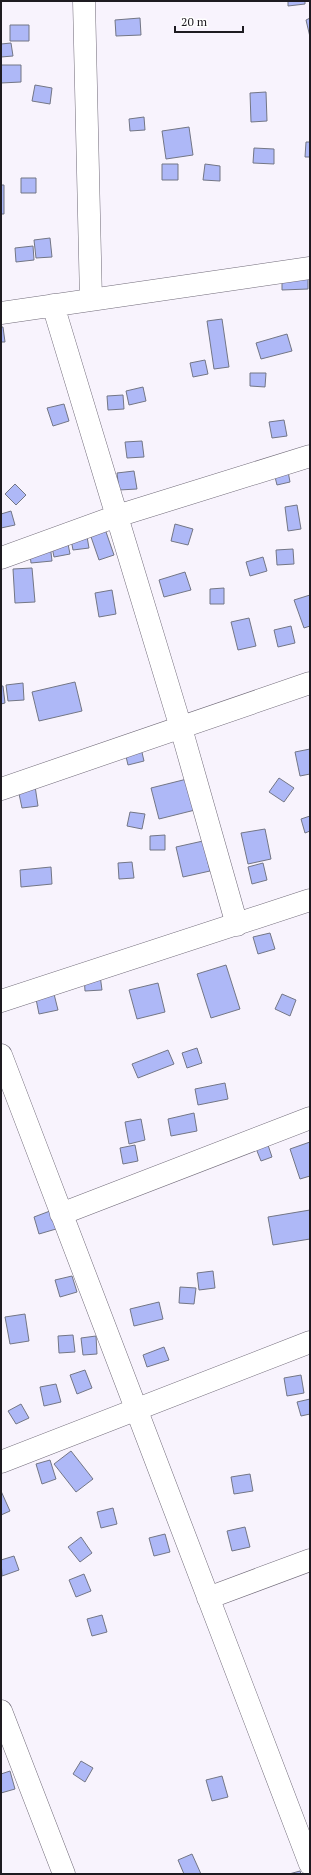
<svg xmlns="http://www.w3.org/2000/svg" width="311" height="1875" font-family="'PT Serif',serif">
	<rect width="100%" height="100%" fill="#f8f3fd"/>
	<path fill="#aeb8f7" stroke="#737685" d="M288,1H305V4L288,6Z
		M140,18L141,35L116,36L115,20Z
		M310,18V37L306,20Z
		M10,25H29V41H10Z
		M11,43L13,56L1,57V44Z
		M1,65H21V82L1,83Z
		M35,85L52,88L50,104L32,101Z
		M266,92L267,121L251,122L250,93Z
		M144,117L145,130L130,131L129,119Z
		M189,127L193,155L166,159L162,131Z
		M306,142H310V157H305Z
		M254,148L274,149V164L253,163Z
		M162,164H178V180H162Z
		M205,164L220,166V181L203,180Z
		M21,178H36V193H21Z
		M1,185H4V214H1Z
		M50,238L52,257L36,258L34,240Z
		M33,246L34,260L16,262L15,248Z
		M282,273H308V289L282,290Z
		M222,319L229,367L214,369L207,321Z
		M1,327H3L5,342H1Z
		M287,334L292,351L261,359L256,343Z
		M205,360L208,374L193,377L190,363Z
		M250,373H266L265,387L250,386Z
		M143,387L146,401L129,405L126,391Z
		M123,395L124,409L108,410L107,396Z
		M64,404L69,421L53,426L47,408Z
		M284,420L287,436L272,438L269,422Z
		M142,441L144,457L127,458L125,442Z
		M287,466L290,482L277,485L273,469Z
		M134,471L137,489L119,490L117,473Z
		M15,484L26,495L16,505L5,494Z
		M297,505L301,529L288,531L285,507Z
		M11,511L15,525L1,528V514Z
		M175,524L193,529L188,545L171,541Z
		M105,529L114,555L99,560L90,534Z
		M86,531L89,548L73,550L70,534Z
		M67,539L70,554L54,557L51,542Z
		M50,544L52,561L31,563L29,546Z
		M293,549L294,564L277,565L276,550Z
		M263,557L267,571L250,576L246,562Z
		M32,568L35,602L15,603L13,569Z
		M185,572L191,590L164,597L159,580Z
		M224,588V604H210V589Z
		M112,590L116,614L99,617L95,593Z
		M310,595V626L304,628L294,600Z
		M249,618L256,646L238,650L231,622Z
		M291,626L295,643L278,647L274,630Z
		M75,682L82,711L39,721L32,692Z
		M23,683L24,700L8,701L6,685Z
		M1,686H3L5,703L1,704Z
		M140,744L144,761L128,765L124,748Z
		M310,749V774L300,776L295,752Z
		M279,778L294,788L284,802L269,792Z
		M187,779L195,810L159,819L151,788Z
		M35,786L38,806L22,808L18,789Z
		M130,812L145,814L142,829L127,826Z
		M310,816V831L305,833L301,819Z
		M265,829L271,859L248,864L241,833Z
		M165,835V850H150V836Z
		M203,841L210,871L183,877L176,847Z
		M132,862L134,878L119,879L118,863Z
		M263,863L267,880L252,884L248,867Z
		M51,867L52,884L21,887L20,870Z
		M270,933L275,949L258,954L253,937Z
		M226,965L240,1009L211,1018L197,974Z
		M100,975L102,990L85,991L84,976Z
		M158,983L165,1012L137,1019L129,990Z
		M53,990L58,1010L39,1014L35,994Z
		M282,994L296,1000L290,1016L275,1009Z
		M197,1048L202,1063L187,1068L182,1053Z
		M168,1050L174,1064L138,1078L132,1064Z
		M225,1083L228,1099L198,1105L195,1089Z
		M194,1113L197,1131L171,1136L168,1119Z
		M141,1119L145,1140L129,1144L125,1122Z
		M267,1142L272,1157L261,1161L255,1146Z
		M310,1142V1176L300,1179L290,1149Z
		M135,1145L138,1161L123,1164L120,1148Z
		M310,1210V1239L273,1245L268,1217Z
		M50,1211L56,1229L39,1234L34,1217Z
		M213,1271L215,1288L199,1290L197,1273Z
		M72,1276L77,1292L60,1297L55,1280Z
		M180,1287L196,1288L194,1304L179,1303Z
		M159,1302L163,1319L134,1326L130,1309Z
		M25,1314L29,1341L10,1344L5,1317Z
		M73,1335L75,1352L59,1353L58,1336Z
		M96,1336L97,1354L83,1355L81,1338Z
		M164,1347L169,1360L147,1367L143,1355Z
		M85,1370L92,1388L77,1394L70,1375Z
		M301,1375L304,1393L287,1396L284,1378Z
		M56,1384L61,1402L44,1406L40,1387Z
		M310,1399V1414L301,1416L297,1402Z
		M21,1404L29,1418L16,1424L8,1411Z
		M71,1451L93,1479L76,1492L54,1464Z
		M50,1460L56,1479L42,1484L36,1464Z
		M250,1474L253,1491L234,1494L231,1477Z
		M1,1491L10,1511L1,1515Z
		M113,1508L117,1524L101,1528L97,1512Z
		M245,1527L250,1547L232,1551L227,1531Z
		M165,1534L170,1552L154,1556L149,1538Z
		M81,1537L92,1553L80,1562L68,1547Z
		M14,1556L19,1570L2,1576L1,1560Z
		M84,1574L91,1591L76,1597L69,1580Z
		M102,1615L107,1632L92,1636L87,1619Z
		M81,1761L93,1768L85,1782L73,1774Z
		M10,1771L15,1789L1,1793V1774Z
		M222,1776L228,1797L212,1801L206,1780Z
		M192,1854L201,1874H184L178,1860Z
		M300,1871L301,1874H289Z"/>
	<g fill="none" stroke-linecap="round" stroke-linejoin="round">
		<g stroke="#716b79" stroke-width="23">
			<path id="minor" d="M84,1L91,300
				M53,305L181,728L237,925
				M1,313L310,268
				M1,558L117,516L310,456
				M1,789L310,683
				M1,1001L310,900
				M1,1055L310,1864
				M61,1214L310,1118
				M1,1462L310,1342
				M208,1598L310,1560
				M1,1711L64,1874"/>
		</g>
		<use href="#minor" stroke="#fff" stroke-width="22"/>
	</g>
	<rect width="311" height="1875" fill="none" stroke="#1e1b21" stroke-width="4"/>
	<path d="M175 26v6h68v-6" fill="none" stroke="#1e1b21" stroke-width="2"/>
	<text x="181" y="26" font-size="12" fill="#1e1b21" stroke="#ffffff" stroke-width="3" paint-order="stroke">20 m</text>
</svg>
